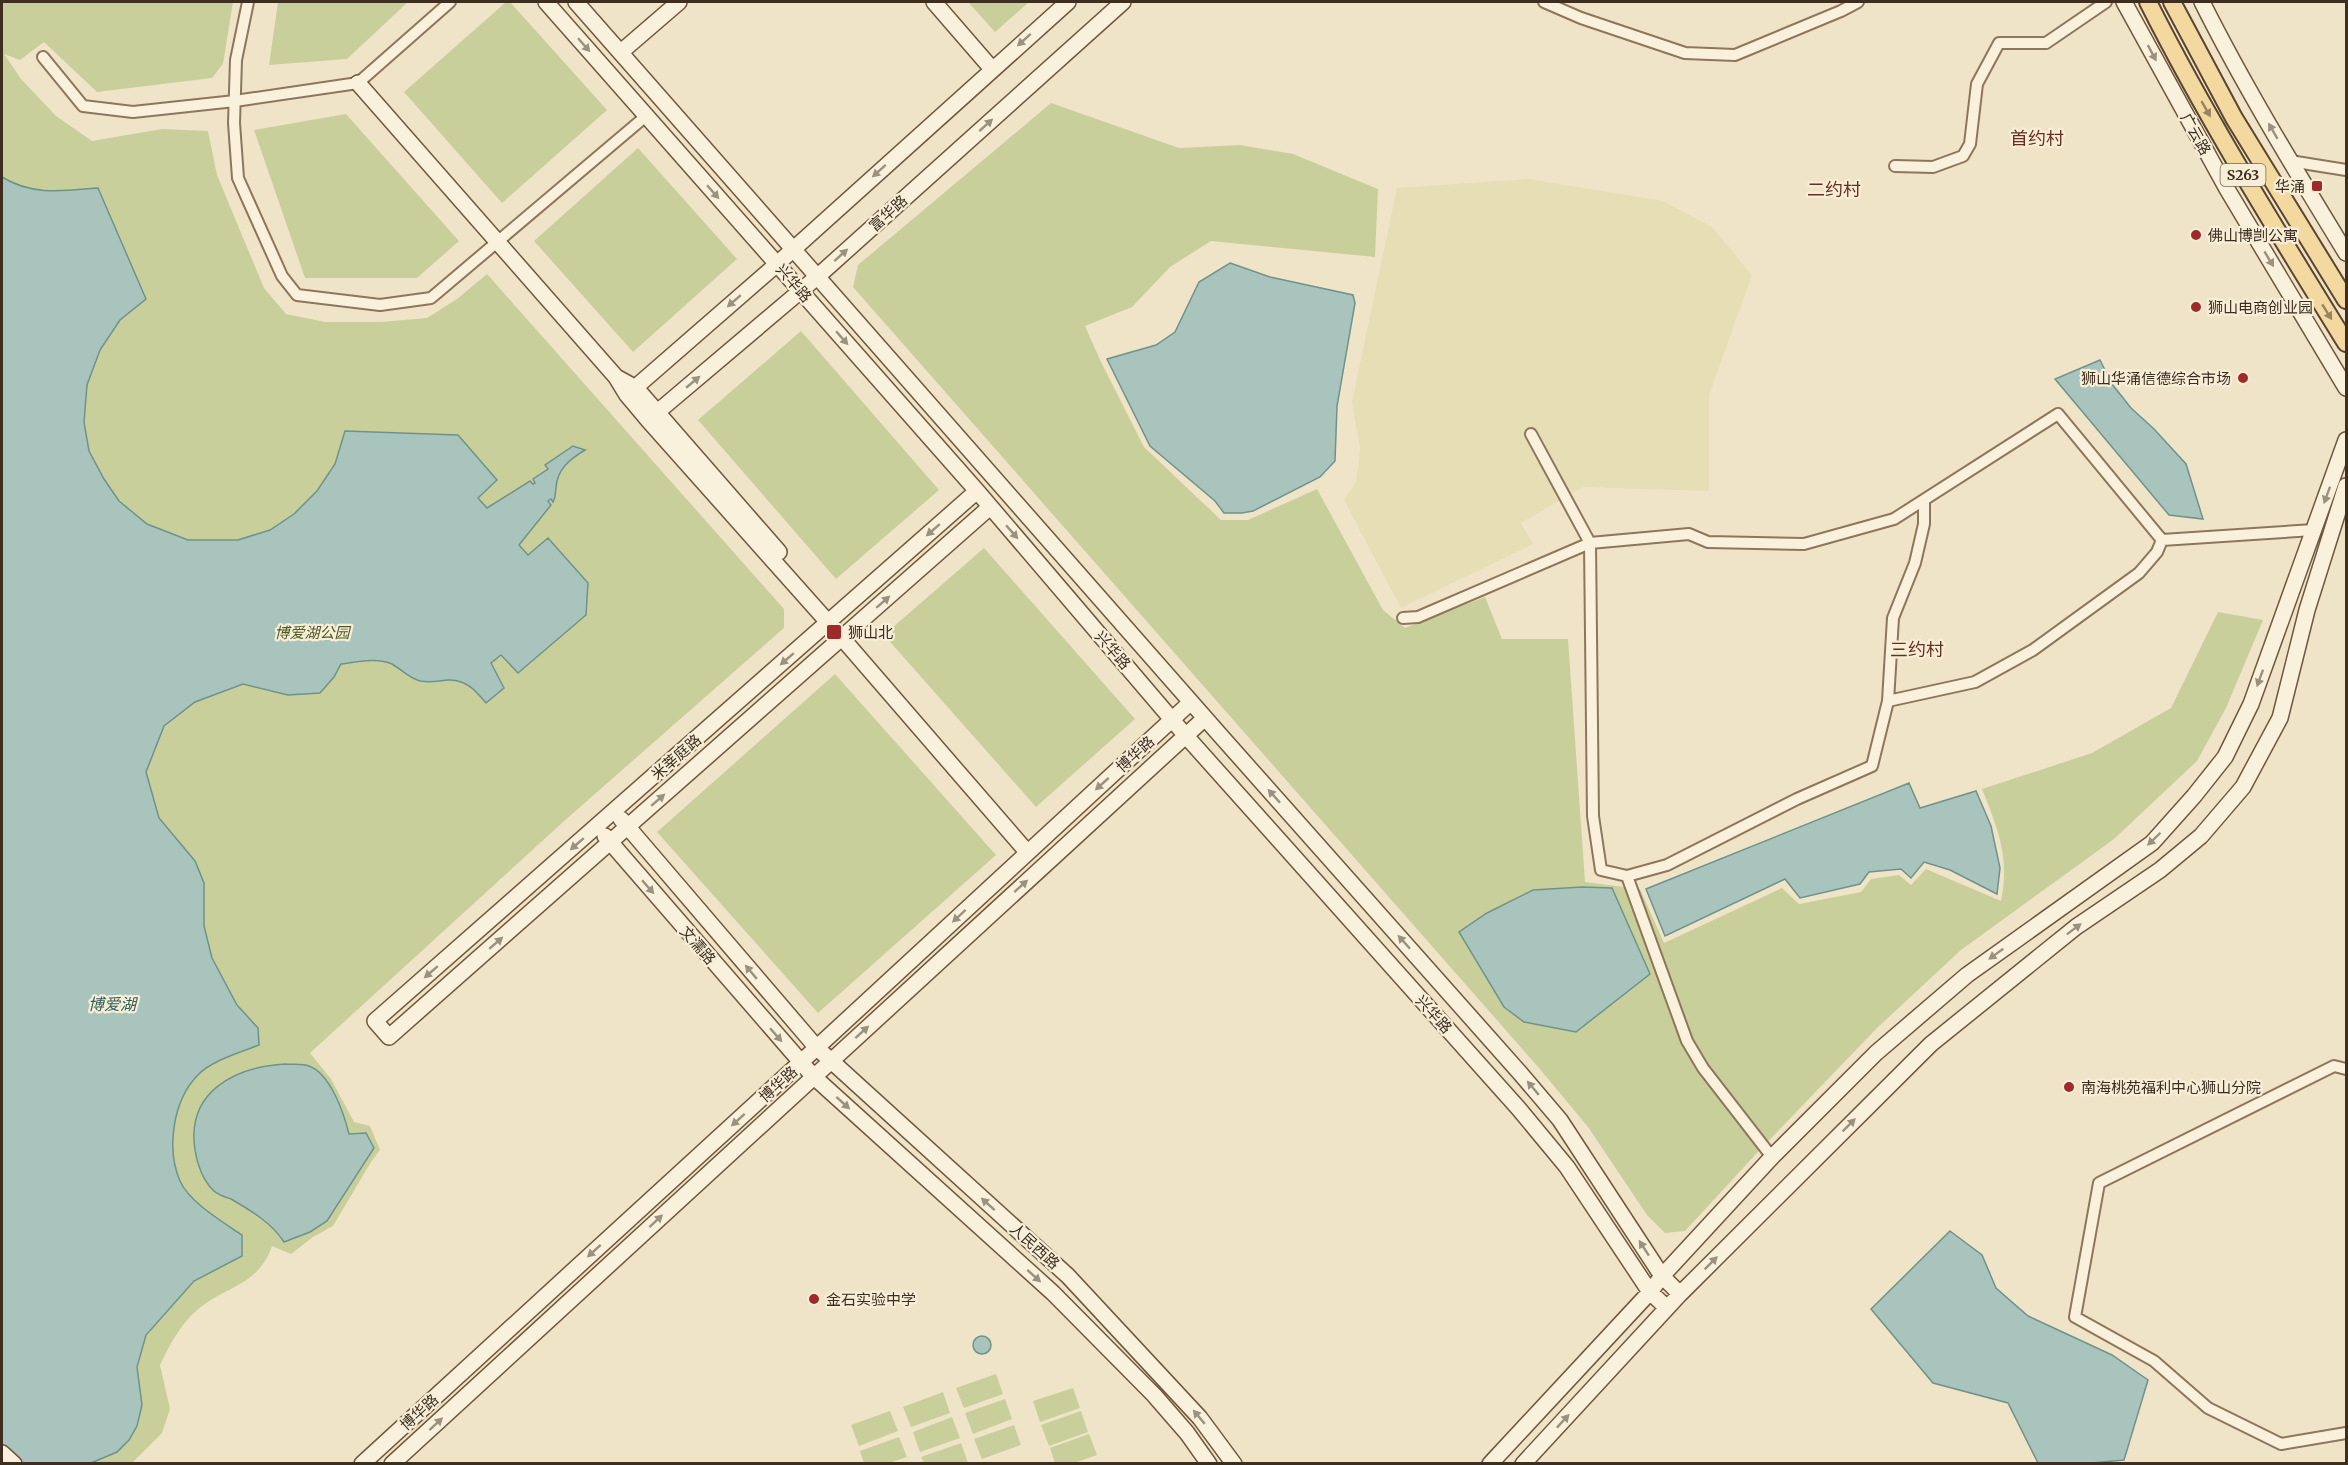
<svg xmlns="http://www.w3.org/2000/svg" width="2348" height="1465" font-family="Merriweather,'Noto Sans SC',serif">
	<rect width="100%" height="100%" fill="#f0e4c8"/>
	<path fill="#e6deb5" d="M1528,179L1663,201L1712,227L1752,275L1709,395V491L1583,487L1521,523L1533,544L1401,608L1344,500L1356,482L1360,449L1352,402L1397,188Z"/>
	<path fill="#c9cf9b" d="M2,2H233L223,64L212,78L97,92L44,42L20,60L4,54L21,79L56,116L92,141L162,129L208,131L217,175L264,288L286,314L325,322H381L427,318L457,299L487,274L784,609V628L563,822L310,1053L331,1079L354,1122L370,1126L380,1150L371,1162L333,1226L313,1237L291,1254L272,1246C258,1287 225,1285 196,1311C180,1325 169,1346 160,1365L170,1409L162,1433L132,1463H2Z
		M278,2H408L347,59L269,65Z
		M506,2H510L607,110L502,203L404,92Z
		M968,2H1029L995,32Z
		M1051,103L1179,148L1240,145L1293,154L1378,189L1375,257L1211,241L1170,267L1132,307L1085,326L1101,362L1144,447L1221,520H1248L1317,489L1383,610L1405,628L1485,597L1502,639H1568L1585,882L1640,889L1664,943L1782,888L1799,904L1861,892L1871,879L1899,875L1911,885L1926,869L2001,901C2010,858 1998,829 1982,789L2092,753L2171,708L2218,612L2263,620L2226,708L2197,761L2114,839L1961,950L1877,1028L1756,1154L1685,1231L1665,1233L1647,1215L1588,1127L1539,1068L853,287L858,265Z
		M346,114L459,241L417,278H305L254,130Z
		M638,148L737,259L633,352L534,241Z
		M801,331L939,490L836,579L698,420Z
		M984,548L1135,719L1036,807L884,635Z
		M835,674L996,855L818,1013L657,832Z
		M996,1374L1003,1394L964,1408L956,1388Z
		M1073,1388L1080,1408L1040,1422L1033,1401Z
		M943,1392L950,1413L911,1427L903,1407Z
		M1005,1399L1012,1419L973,1434L965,1413Z
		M890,1411L898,1431L859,1446L851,1425Z
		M1081,1411L1088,1432L1049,1446L1041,1425Z
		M952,1417L960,1438L920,1452L913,1432Z
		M1014,1425L1021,1445L982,1459L974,1439Z
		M1089,1434L1097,1455L1074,1463H1055L1050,1448Z
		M899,1437L907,1457L889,1463H864L860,1451Z
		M961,1443L968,1463H924L921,1457Z"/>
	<path fill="#a9c4bc" stroke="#6f938a" stroke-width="1.5" d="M2,177C33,196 63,191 98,188L146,299L120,320L100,350L87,385L84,422L89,451L104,479L119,501L147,524L188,540H238L270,530L294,514L317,491L335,464L345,431L458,435L497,480L478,498L487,508L530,481L533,484L535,483L533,479L548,469L545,465L573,446L585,450C570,459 557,469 556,488C555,494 556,497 553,502L551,499L548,501L551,505L519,545L528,555L548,538L588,583L586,615L518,673L501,655L491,663L504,688L486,703C476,691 466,679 448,680C438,681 430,683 420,681C409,678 402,670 392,664C378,657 356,662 341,664L334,677L320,693L288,695L243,684L195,702L164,726L146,772L159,818L195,861L204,883V926L212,958L237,1005L258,1028L259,1045C241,1052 210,1061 197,1076C173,1101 166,1149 180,1181C189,1202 223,1222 242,1235V1256L194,1281L146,1335L137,1367L142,1405L137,1426L129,1440L117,1452L91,1463H2Z
		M1230,263L1270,277L1353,295L1355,303L1337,406L1335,461L1320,477L1253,511L1242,513H1224L1215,501L1150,446L1107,359L1156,345L1175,332L1199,282Z
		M2100,360L2112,384L2131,408L2154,429L2186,464L2203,519L2169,515L2055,379Z
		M1909,783L1920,808L1976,791L1991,826L2000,868L1997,894L1950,870L1924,862L1911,878L1901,869L1869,872L1860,884L1800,898L1785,879L1665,936L1646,889Z
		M1582,887L1612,888L1650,974L1576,1032L1524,1022L1504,1007L1459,932L1487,913L1533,890Z
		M285,1064C292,1065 302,1063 309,1066C331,1074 344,1114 349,1134L366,1133L374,1148L327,1221L310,1232L284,1242C272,1223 250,1210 231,1199C225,1197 218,1195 214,1191C203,1181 197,1164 195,1150C186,1092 234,1067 285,1064Z
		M1950,1231L1982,1255L1996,1288L2028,1316L2112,1355L2148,1380L2124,1460L2081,1464L2038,1463L2008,1403L1933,1383L1871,1309Z
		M973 1345a9 9 0 1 1 18 0a9 9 0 1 1-18 0Z"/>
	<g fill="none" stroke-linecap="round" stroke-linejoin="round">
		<g stroke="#8d765c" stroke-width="14">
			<path id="street" d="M248,2L236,60L234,123L238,178L282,276L297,295L380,305L431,298L646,116
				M1544,2L1581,18L1685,53L1735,55L1841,11L1858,2
				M43,57L83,106L133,112L235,101L358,83L450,2
				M2290,161L2346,170
				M1895,166L1933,167L1963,156L1970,144L1977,84L1999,43H2046L2106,2
				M1924,500V524L1915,563L1893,618L1888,701L1872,766L1797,799L1667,865L1627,876L1601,870L1593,816L1590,543L1689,534L1708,542L1804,544L1894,519L2058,414L2162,540
				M2162,540L2314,530
				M1403,618L1418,617L1590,543L1531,434
				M1888,701L1975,682L2033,650L2139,573L2157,552L2162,540
				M1627,876L1687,1041L1703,1068L1772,1157
				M2346,1069L2334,1066L2099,1183L2075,1317L2154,1361L2208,1408L2281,1444L2346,1433"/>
		</g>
		<g stroke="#6f573f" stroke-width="18">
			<path id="secondary" d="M546,2L977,491L1186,736L1519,1109L1567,1167L1650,1292L1667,1308
				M576,2L1220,735L1520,1073L1560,1120L1662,1276L1680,1294
				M934,2L992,69
				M2124,2L2227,189L2346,388
				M2202,2C2245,88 2296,171 2346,253
				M621,52L679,2
				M358,83L616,377L627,395L648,420L842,638L1027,852
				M616,377L636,388L779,552
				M629,393L777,264L1068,2
				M648,420L817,277L1123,2
				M977,491L375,1021L389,1037L990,507
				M621,819L817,1048L1068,1276L1200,1418L1234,1464
				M605,836L813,1076L1053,1293L1154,1395L1187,1433L1209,1464
				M2,1453L14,1464
				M362,1464L800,1063L1191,702
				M392,1464L1205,718
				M1490,1464L1650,1292L1662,1276L1772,1157L1876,1053L1967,975L2152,843L2194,796L2225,757L2251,704L2346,440
				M1523,1464L1680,1294L1931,1044L2076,927L2160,870L2201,836L2243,787L2280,718L2307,610L2346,486"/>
		</g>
		<g stroke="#5b4430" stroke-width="20">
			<path id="primary" d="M2148,2C2207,119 2277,231 2346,343
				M2172,2L2234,118L2346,300"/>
		</g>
		<use href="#street" stroke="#faf1dc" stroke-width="10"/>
		<use href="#secondary" stroke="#faf1dc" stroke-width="15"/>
		<use href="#primary" stroke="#f3d9a0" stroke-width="16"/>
	</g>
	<defs><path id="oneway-solid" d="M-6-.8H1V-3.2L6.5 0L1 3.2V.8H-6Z" transform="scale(1.5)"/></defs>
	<g fill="#9c907e">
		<use href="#oneway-solid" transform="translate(1024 40) rotate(138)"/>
		<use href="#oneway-solid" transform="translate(584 45) rotate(49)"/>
		<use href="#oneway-solid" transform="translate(2152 53) rotate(62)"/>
		<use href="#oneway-solid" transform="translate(986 125) rotate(-42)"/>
		<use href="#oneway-solid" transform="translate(2273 131) rotate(-120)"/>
		<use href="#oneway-solid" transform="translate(879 171) rotate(138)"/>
		<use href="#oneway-solid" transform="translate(713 192) rotate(49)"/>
		<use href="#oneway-solid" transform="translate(841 255) rotate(-42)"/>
		<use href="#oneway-solid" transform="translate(2269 259) rotate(59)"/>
		<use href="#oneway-solid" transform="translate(734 301) rotate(139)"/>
		<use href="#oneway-solid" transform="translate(842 338) rotate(49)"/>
		<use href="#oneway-solid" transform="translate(693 382) rotate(-40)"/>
		<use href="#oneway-solid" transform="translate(2327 495) rotate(110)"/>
		<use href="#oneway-solid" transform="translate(933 530) rotate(139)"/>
		<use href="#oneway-solid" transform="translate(1012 532) rotate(49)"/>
		<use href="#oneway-solid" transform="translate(883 602) rotate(-41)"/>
		<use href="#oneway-solid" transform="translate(787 659) rotate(139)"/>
		<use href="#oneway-solid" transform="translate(2260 678) rotate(110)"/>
		<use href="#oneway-solid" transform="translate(1102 784) rotate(138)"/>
		<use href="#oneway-solid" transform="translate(1274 796) rotate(-132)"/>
		<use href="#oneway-solid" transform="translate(658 800) rotate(-41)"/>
		<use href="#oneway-solid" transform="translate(2154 839) rotate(136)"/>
		<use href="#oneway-solid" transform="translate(577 844) rotate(139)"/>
		<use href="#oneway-solid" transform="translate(1021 886) rotate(-42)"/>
		<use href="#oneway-solid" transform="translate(648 887) rotate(49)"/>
		<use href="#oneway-solid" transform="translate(959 916) rotate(137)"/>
		<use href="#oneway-solid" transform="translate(2074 929) rotate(-37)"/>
		<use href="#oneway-solid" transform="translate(1404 942) rotate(-132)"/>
		<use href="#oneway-solid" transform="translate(496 943) rotate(-41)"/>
		<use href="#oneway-solid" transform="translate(1996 954) rotate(144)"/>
		<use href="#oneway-solid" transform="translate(431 972) rotate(139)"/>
		<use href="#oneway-solid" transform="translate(751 972) rotate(-130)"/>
		<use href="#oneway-solid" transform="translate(862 1032) rotate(-42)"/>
		<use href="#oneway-solid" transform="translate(776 1035) rotate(49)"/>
		<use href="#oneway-solid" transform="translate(1533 1088) rotate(-130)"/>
		<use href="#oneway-solid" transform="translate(843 1103) rotate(42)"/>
		<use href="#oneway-solid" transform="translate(738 1120) rotate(138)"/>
		<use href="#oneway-solid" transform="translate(1849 1125) rotate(-45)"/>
		<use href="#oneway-solid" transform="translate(988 1204) rotate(-138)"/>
		<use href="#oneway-solid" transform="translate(656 1221) rotate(-43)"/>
		<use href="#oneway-solid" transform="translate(1644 1248) rotate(-123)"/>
		<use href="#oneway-solid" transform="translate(594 1251) rotate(138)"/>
		<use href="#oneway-solid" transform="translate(1711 1263) rotate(-45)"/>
		<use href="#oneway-solid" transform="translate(1034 1276) rotate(42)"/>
		<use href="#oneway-solid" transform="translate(1199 1417) rotate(-130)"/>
		<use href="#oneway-solid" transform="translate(1563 1421) rotate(-47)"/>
		<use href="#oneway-solid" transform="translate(436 1424) rotate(-43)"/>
	</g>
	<g fill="#988460">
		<use href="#oneway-solid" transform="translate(2206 109) rotate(60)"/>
		<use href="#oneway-solid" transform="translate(2327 312) rotate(58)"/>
	</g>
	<g fill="#9e2a2b" stroke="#f7eed8" stroke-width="2">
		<rect x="2311" y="180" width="12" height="12" rx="3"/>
		<circle cx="2196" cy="235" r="6"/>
		<circle cx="2196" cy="307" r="6"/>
		<circle cx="2243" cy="378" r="6"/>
		<rect x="826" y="624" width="16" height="16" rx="3"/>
		<circle cx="2069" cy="1087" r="6"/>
		<circle cx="814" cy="1299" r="6"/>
	</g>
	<g text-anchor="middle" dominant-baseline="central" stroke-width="4.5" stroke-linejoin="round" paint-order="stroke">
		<rect fill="#f7eed8" stroke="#756857" stroke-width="1.5" x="2220.5" y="164" width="45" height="22" rx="4.5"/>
		<g font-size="14" font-weight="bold" fill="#3d2e20">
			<text x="2243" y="175">S263</text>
		</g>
		<g font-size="15" fill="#3d2e20" stroke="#f7eed8">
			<text transform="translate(2196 134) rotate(61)">广云路</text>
			<text transform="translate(888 213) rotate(-42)">富华路</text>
			<text transform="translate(794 283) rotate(49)">兴华路</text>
			<text transform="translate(1113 650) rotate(49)">兴华路</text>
			<text transform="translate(1135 754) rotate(-42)">博华路</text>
			<text transform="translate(676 757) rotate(-41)">米莘庭路</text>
			<text transform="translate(698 945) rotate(49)">文濡路</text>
			<text transform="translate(1434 1014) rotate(48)">兴华路</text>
			<text transform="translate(778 1084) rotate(-42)">博华路</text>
			<text transform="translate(1035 1246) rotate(42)">人民西路</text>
			<text transform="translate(419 1412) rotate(-42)">博华路</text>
		</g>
		<g font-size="15" fill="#3d2e20" stroke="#f7eed8" text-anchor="start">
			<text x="2305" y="186" text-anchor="end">华涌</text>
			<text x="2208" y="235">佛山博剀公寓</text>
			<text x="2208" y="307">狮山电商创业园</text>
			<text x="2231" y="378" text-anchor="end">狮山华涌信德综合市场</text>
			<text x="848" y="632">狮山北</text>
			<text x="2081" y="1087">南海桃苑福利中心狮山分院</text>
			<text x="826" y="1299">金石实验中学</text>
		</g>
		<g font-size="15" font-style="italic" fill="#4d5a26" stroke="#f7eed8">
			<text x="312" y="632">博爱湖公园</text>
		</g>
		<g font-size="16" font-style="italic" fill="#2f5d5a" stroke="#f7eed8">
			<text x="112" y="1004">博爱湖</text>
		</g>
		<g font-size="18" fill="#6b2e1e" stroke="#f7eed8">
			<text x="2037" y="138">首约村</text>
			<text x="1834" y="189">二约村</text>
			<text x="1917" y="649">三约村</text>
		</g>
	</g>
	<rect width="2348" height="1465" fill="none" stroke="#3d2e20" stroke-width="6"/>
</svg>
